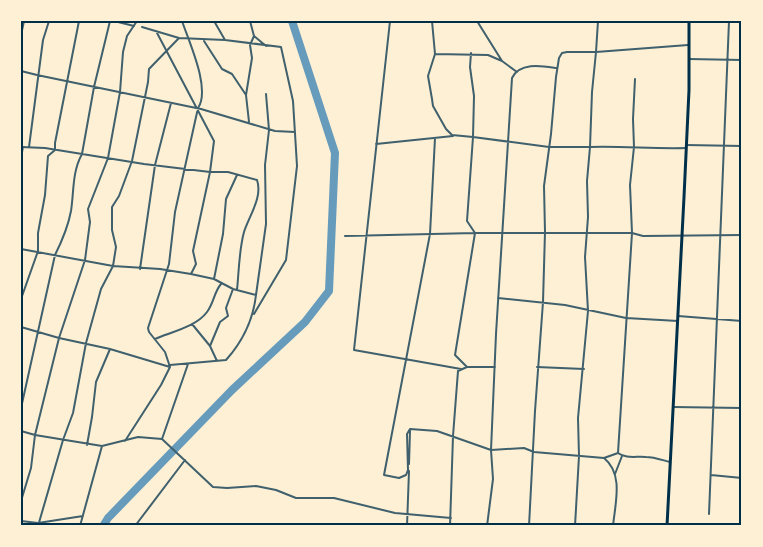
<svg xmlns="http://www.w3.org/2000/svg" width="763" height="547" font-family="Literata,serif">
	<rect width="100%" height="100%" fill="#fdf0d5"/>
	<g fill="none" stroke-linecap="round" stroke-linejoin="round">
		<path stroke="#669bbc" stroke-width="8" d="M103,526L108,518L232,390L305,322L329,291L335,153L292,21"/>
		<path stroke="#3f606c" stroke-width="2" d="M114,21L134,26
			M214,21L225,40
			M250,21L254,36L266,46
			M390,21L354,350L461,369
			M432,21L435,54L428,76L432,99L433,106L446,129L452,135L473,137L467,221L475,233H632L643,236L742,235
			M477,21L502,61
			M142,27L179,38L225,40L281,47L293,101L297,166L286,260L254,314
			M156,31L214,141L210,172L193,251L196,264L191,274
			M21,35L24,21
			M204,41L222,69L232,74L246,95L249,122
			M471,53L470,67L474,96L473,137L549,147H590L587,181L588,217L585,257L588,311L578,418L579,456L575,526
			M435,54L488,55L502,61L517,72
			M689,59L742,60
			M21,71L37,75L201,109L275,131L295,132
			M246,95L252,58L250,45L254,36
			M435,138L430,234L384,475L399,478L406,475L408,470L407,434L410,429L437,431L491,450L524,448L534,452L604,458L618,453C626,459 636,456 646,457C654,457 662,460 670,462
			M376,144L453,136
			M686,145L742,146
			M21,147L45,148L144,164L210,172H228L257,180C263,197 249,216 244,232C239,250 239,271 237,290
			M29,147L43,40L49,21
			M686,148C654,149 623,146 590,147L592,92L596,52L688,45
			M21,157L23,147
			M345,236L475,233L455,355L467,367
			M21,249L113,266L160,269L191,274L214,279L233,289L256,295C253,321 243,341 226,360L170,365
			M140,269L155,165L171,103
			M214,279L223,234L226,199L237,175
			M256,295L266,224L265,165L269,130L266,94
			M498,298L565,305L626,318L678,321
			M21,299L38,251V233L45,195L48,156L55,150V143L79,21
			M678,316L742,321
			M192,324L210,346L217,361
			M21,327L59,338L110,349L170,367L161,385L125,441
			M155,339C171,332 196,327 207,312C214,303 214,292 221,284
			M210,346L220,322L228,316L226,308L233,289
			M170,367L165,352L149,332L148,328L169,264L175,212L198,108C211,89 189,42 182,21
			M537,367L584,369
			M673,407L742,408
			M21,408L55,255C62,241 68,227 71,211C74,192 72,172 82,154L94,87L110,21
			M21,431L35,435L102,446L138,437L162,439
			M162,439L213,487L227,488L256,486L276,490L296,498H334L395,513L451,518
			M162,439L188,364
			M87,445L92,417L96,382L110,349
			M618,453L632,233L630,185L634,147L633,119L635,79
			M604,458C624,474 615,504 613,526
			M409,464L410,431
			M615,474L622,456
			M711,475L742,478
			M21,501L31,468L35,435L59,338L85,260L90,222L88,209L108,158L120,92L123,52L127,36L137,21
			M709,514L729,21
			M21,521L38,523L83,516
			M38,526L63,440L73,413L86,343L101,289L113,266L116,247L112,230V207L119,196L132,161L148,82L149,69L179,38
			M80,526L102,446
			M135,526L185,460
			M407,526L409,471
			M450,526L453,436L458,371L467,367H495
			M487,526L493,479L491,450L496,334L512,78C520,62 542,66 556,68
			M529,526L535,411L543,302L545,232L544,186L551,134L556,77L559,58L562,53L567,52H596L598,21"/>
		<path stroke="#003049" stroke-width="3" d="M667,526L684,197L689,90V21"/>
	</g>
	<rect width="763" height="547" fill="none" stroke="#fdf0d5" stroke-width="45"/>
	<rect x="22" y="22" width="718" height="502" fill="none" stroke="#003049" stroke-width="2"/>
</svg>
